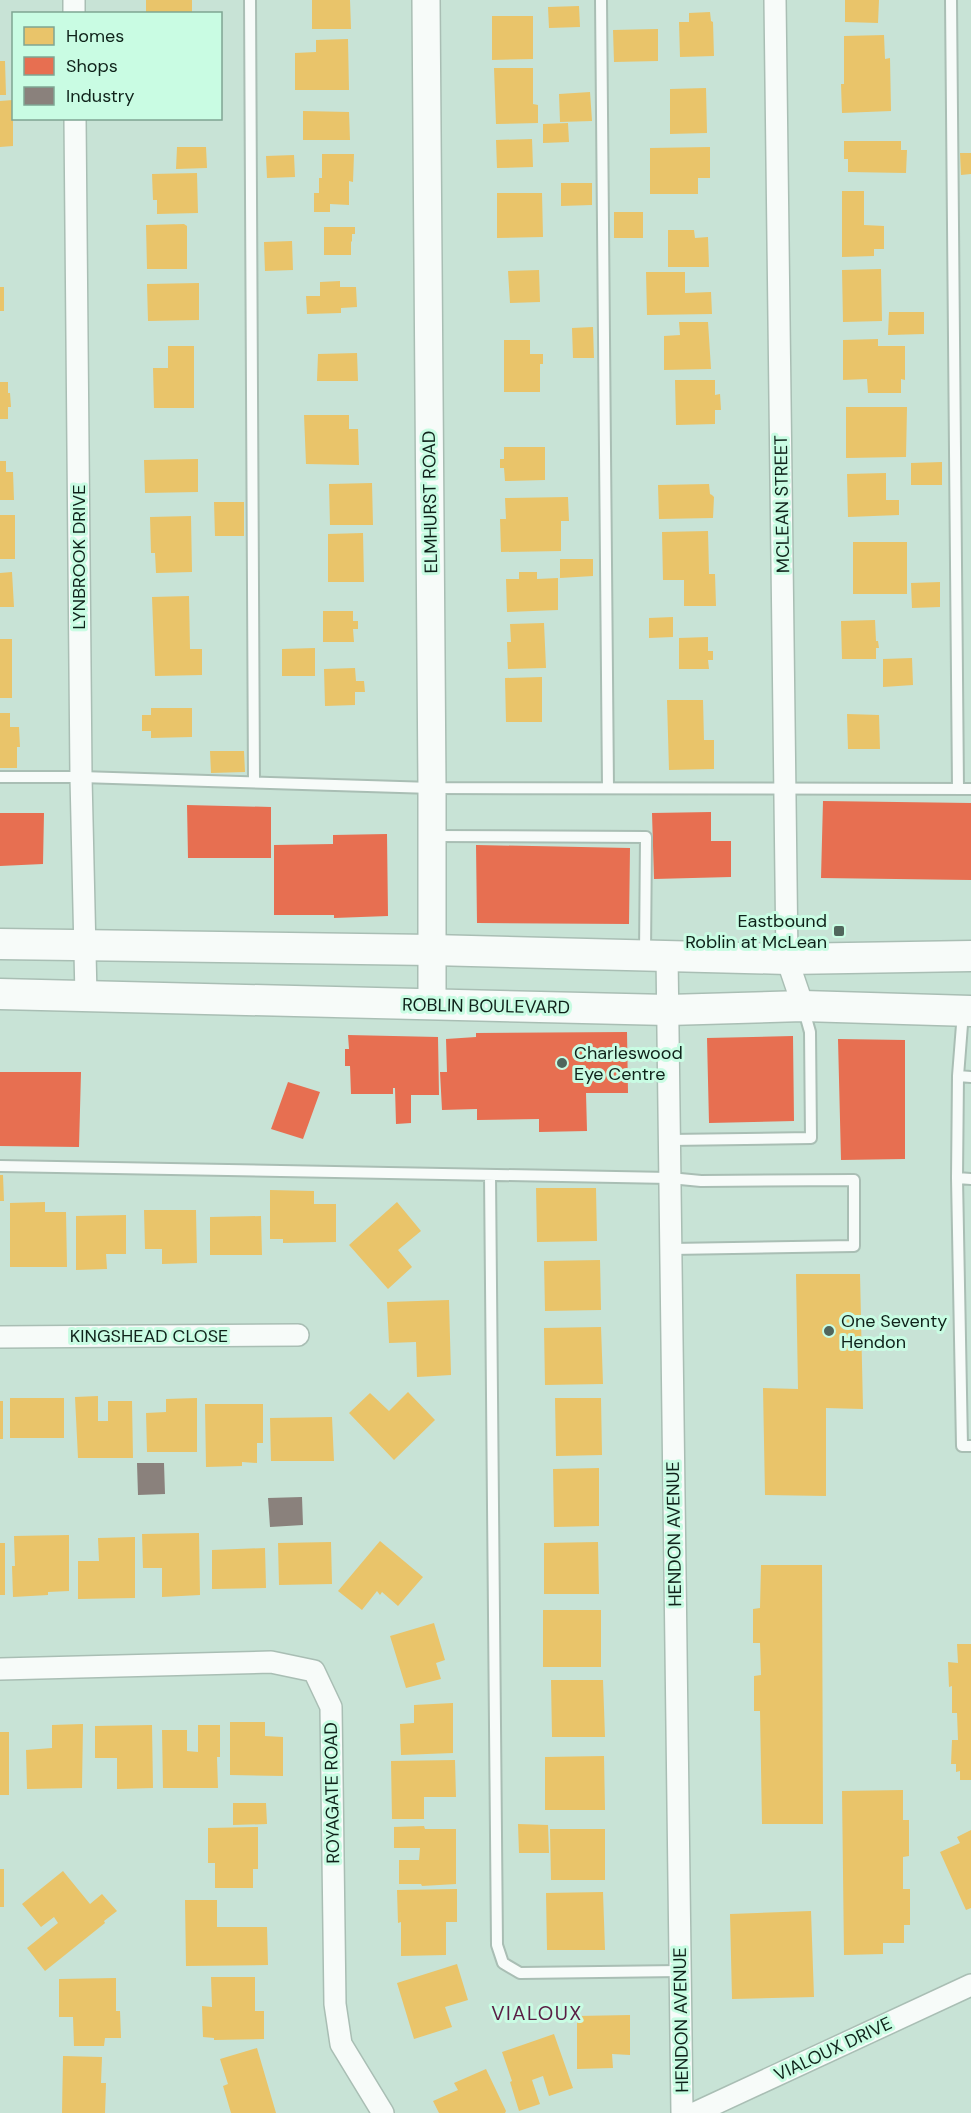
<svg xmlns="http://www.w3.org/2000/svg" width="971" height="2113" font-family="'DM Sans',sans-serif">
	<rect width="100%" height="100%" fill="#c8e3d6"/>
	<path fill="#e9c46a" d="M146,0H192V14H146Z
		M312,0H350L351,29H312Z
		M845,0H879L878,23L845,22Z
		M579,6L580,27L549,28L548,7Z
		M710,12L711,21L713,22L714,56L680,57L679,22H689V13Z
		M492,16H533V59L492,60Z
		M658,29V61L614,62L613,30Z
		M884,35L885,59L890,58L891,111L842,113L841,84H844V36Z
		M348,39L349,90H295V53L316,52V40Z
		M0,61H5L6,95H0Z
		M494,68H533V104L538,105V123L496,124Z
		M706,88L707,133L670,134V89Z
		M590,92L592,121L560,122L559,94Z
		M13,100V146L0,147V101Z
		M303,111L349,112L350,140H303Z
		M568,123L569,142L543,143V124Z
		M532,139L533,167L497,168L496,140Z
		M844,141H901V150H907L906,173L848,172V159H844Z
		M177,147H206L207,168L176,169Z
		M710,147V178H698V194H650V148Z
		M960,153H971V174L961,175Z
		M322,154H354L353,182L349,181V205L330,204V212H314V193H319V178H322Z
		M294,155L295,177L267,178L266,156Z
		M197,173L198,213L157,214V200H153L152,174Z
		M561,183H592V205L561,206Z
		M842,191H864V225L884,226V249H874V256L842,257Z
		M497,193H542L543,237L497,238Z
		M614,212H643V238H614Z
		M184,224L187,226V269H147L146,225Z
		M324,227H355V234H352V241L351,242V255H324Z
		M668,230H694L695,238L708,237L709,267H668Z
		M292,241L293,270L265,271L264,242Z
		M881,269L882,321L843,322L842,270Z
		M539,270L540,302L510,303L508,271Z
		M646,272H685V293L711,292L712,314L647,315Z
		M340,281V287H356L357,307L341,308V313L307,314L306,296H320V282Z
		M199,283V320L148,321L147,284Z
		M0,287H4V311H0Z
		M889,312H924V334L888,335Z
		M679,322H708L711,369L664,370V336L680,335Z
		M593,327L594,358H573L572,328Z
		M878,339V346H905V380L901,379V393H868L867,379L843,380V340Z
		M504,340H530V354H543V364H540V392H504Z
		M168,346H194V408H154L153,368H168Z
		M357,353L358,381H317L318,354Z
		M675,380H715V395L720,394L721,410H715V424L676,425Z
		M0,382H8V393H10L11,407H8V419H0Z
		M846,407H907L906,457L846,458Z
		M304,415H349V429H358L359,465L306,464Z
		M504,447H545V480L505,481L504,468H500V459H504Z
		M198,459V492L145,493L144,460Z
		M0,461H6V472H13L14,500H0Z
		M942,462V485H911V463Z
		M886,473V500H899V515L848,517L847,474Z
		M372,483L373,525H330L329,484Z
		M709,484L710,494L712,495L714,497L713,518L659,519L658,485Z
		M568,497L569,521H561V551L501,552L500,519H506L505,498Z
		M214,502H244V536H215Z
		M0,515H15V559H0Z
		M191,516L192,572L156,573L155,553H151L150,517Z
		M708,531L709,574H715L716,606H684V580H663L662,532Z
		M363,533L364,582H328V534Z
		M853,542H907V594H853Z
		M560,559H593V576L560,578Z
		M12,572L14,607H0V573Z
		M519,572H537V579L558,578V610L507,612L506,579H519Z
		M940,582V607L912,608L911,583Z
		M189,596L190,649H202V675L155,676L152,597Z
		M323,611H353V621H358V629H353L354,642H323Z
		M673,617V637L649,638V618Z
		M875,620L876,641H878L879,648H876V659H842L841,621Z
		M544,623L546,668L508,669L507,642H511L510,624Z
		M708,637V651H713V660H708L709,669H679V638Z
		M0,639H12V698H0Z
		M315,648V676H282V649Z
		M912,658L913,685L883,687V659Z
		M355,668L356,681H364L365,692H355V705L325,706L324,669Z
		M542,677V722H506L505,678Z
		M667,700H703L704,740H714V769L669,770Z
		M151,708H192V737L151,738V731H142V715H151Z
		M0,713H10V727H19L20,747H17V768H0Z
		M847,714L879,715L880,749H848Z
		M210,751H244L245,772L211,773Z
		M0,1175H3L4,1201H0Z
		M536,1188H596L597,1241L537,1242Z
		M270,1190L314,1191V1204H336V1242L283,1243V1239H270Z
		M45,1202V1212H66L67,1267H10V1203Z
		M397,1202L421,1231L398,1250L412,1267L388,1289L349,1245Z
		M144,1210H196L197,1263L162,1264V1249H145Z
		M126,1215V1254H106L107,1269L76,1270V1216Z
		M261,1216L262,1255H210V1217Z
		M600,1260L601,1310L545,1311L544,1261Z
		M796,1274H860L863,1409L826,1408V1496L765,1495L763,1388L798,1389Z
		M449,1300L451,1375L417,1377L416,1342L389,1343L387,1302Z
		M601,1327L603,1384L545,1385L544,1328Z
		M408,1392L435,1420L394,1460L349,1413L370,1393L389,1411Z
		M98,1396V1421H108V1401H132L133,1458H78L75,1397Z
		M10,1398H64V1438H10Z
		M197,1398V1452H147L146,1413L166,1412V1399Z
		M555,1398H601L602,1455L556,1456Z
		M0,1401H3V1439H0Z
		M205,1404H263V1443H257V1463L242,1462V1466L206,1467Z
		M332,1417L334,1461H271L270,1418Z
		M599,1468V1526L554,1527L553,1469Z
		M199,1533L200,1595L162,1597V1568H143L142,1534Z
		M69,1535V1591L48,1592V1595L13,1597L12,1566H15L14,1536Z
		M135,1537V1598L78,1599V1561H99L98,1538Z
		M380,1541L423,1577L398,1606L382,1592L380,1595L377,1591L362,1610L338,1591Z
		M331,1542L332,1584L279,1585L278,1543Z
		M598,1542L599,1594H544V1543Z
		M0,1543H5V1595H0Z
		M265,1548L266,1588L212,1589V1550Z
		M761,1565H822L823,1824H762L760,1711H754V1676L761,1675L760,1643H753V1609L760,1608Z
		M543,1610H601V1667H543Z
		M434,1623L445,1660L436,1663L441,1679L406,1688L390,1636Z
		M957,1644H971V1780H960V1771L956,1772V1764H951L952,1740H958L957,1713H952V1686L949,1687L948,1662L958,1663Z
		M551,1680H603L605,1737H552Z
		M453,1703V1753L401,1755L400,1724L414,1723V1705Z
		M230,1722H265V1736L283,1737V1776L230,1775Z
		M83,1724L82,1788L27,1789L26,1750L52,1748V1725Z
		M152,1725L153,1788L117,1789V1758H95V1726Z
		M198,1725H220V1757H217L218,1788H163L162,1730H187V1751L198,1752Z
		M0,1732H9V1795H0Z
		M604,1756L605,1810H545V1757Z
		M455,1760L456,1797H424V1819H392L391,1761Z
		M903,1790V1820H909V1856L903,1857V1889H910V1925H904V1943H883V1954L844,1955L842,1791Z
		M233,1803H266L267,1824L233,1825Z
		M518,1824L548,1825L549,1853H519Z
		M424,1826L425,1829H456V1884L422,1886L421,1884H399V1860H419L420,1848H394V1827Z
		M258,1827V1869H253V1888H215V1863H208V1828Z
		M550,1829H605V1880H551Z
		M971,1830V1908L966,1910L940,1852L960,1843L957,1837Z
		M0,1869H4V1907H0Z
		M63,1871L90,1904L102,1894L117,1911L104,1921L105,1923L45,1971L27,1948L58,1923L54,1917L41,1927L22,1904Z
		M457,1889V1922H446V1955L401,1956V1922L398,1923L397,1890Z
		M603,1892L605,1950H547L546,1893Z
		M185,1900H217V1927H267L268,1965L186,1966Z
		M811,1911L814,1997L732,1999L730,1914Z
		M457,1964L468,2000L445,2007L452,2027L414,2039L397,1983Z
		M211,1977H255V2011H264V2039L214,2040V2038L203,2037L202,2006L212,2007Z
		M116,1978V2011H120L121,2038H105L104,2046H74L73,2017H59V1979Z
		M630,2015V2055L612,2054L613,2068L577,2069V2016Z
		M554,2034L573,2088L549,2096L543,2076L532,2080L540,2104L519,2111L510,2082L512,2081L502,2052Z
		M257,2048L276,2113H231L223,2086L228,2084L220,2059Z
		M63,2056L102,2057L101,2083H106L105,2113H62Z
		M486,2069L506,2111L505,2113H439L433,2101L458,2090L454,2083Z"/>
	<path fill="#e76f51" d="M823,801L971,803V880L821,878Z
		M187,805L271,807V858H188Z
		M711,812V841H731V877L654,879L652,813Z
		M0,813H44L43,864L0,866Z
		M387,834L388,916L334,918V915H274V845L333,844V835Z
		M476,845L630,848L629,924L477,923Z
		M627,1032L628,1093H586L587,1131L539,1132V1119L477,1120V1109L442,1110L440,1072H447L446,1039L476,1037V1033Z
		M348,1035L438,1037L439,1095H411V1123L396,1124L395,1088H393V1094H351L350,1066H345V1049H349Z
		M793,1036L794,1121L709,1123L707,1038Z
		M838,1039L905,1040V1159L841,1160Z
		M0,1072H81L79,1147L0,1146Z
		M288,1082L320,1092L303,1139L271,1129Z"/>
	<path fill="#8a817c" d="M137,1463H164L165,1494L138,1495Z
		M302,1497L303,1525L270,1527L268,1498Z"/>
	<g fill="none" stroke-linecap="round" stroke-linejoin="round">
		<g stroke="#a9beb4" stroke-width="14">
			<path id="service" d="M250,0L254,782
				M601,0L608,788
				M951,0L958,789
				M0,777H81L432,788L971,789
				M432,836L646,837L645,954
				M963,1012L958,1076L971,1077
				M958,1076L957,1178L971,1179
				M669,1140L811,1138L810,1032L803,1007
				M0,1166L670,1178L701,1181L854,1180V1246L671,1249
				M490,1175L497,1945L503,1963L520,1973L680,1971
				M957,1178L962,1446H971"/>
		</g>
		<g stroke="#a9beb4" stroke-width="24">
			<path id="minor" d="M74,0V14
				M775,0L787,959L803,1006
				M75,118L81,777L86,996
				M667,955L682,2113
				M0,1337L298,1335
				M0,1669L271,1662L314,1671L331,1707L335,2004L341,2044L383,2113
				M695,2113L971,1985"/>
		</g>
		<g stroke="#a9beb4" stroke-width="30">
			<path id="tertiary" d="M426,0L432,788V1005"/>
		</g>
		<g stroke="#a9beb4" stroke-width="33">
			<path id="secondary" d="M0,944L432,950L787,959L971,956
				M0,994L668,1010L803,1006L971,1011"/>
		</g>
		<use href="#service" stroke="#f7fbf9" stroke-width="10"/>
		<use href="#minor" stroke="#f7fbf9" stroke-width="21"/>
		<use href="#tertiary" stroke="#f7fbf9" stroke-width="27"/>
		<use href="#secondary" stroke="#f7fbf9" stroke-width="30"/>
	</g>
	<g fill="#50665c" stroke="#c9fce3" stroke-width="2">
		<rect x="833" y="925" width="12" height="12" rx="3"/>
		<circle cx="562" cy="1063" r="6"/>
		<circle cx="829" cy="1331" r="6"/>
	</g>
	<g text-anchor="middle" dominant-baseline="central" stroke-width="6" stroke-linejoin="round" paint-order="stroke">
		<g font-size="18" fill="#0f221a" stroke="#c9fce3">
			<text transform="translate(430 502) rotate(-91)">ELMHURST ROAD</text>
			<text transform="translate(782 504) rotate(-91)">MCLEAN STREET</text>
			<text transform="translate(79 557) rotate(-90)">LYNBROOK DRIVE</text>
			<text transform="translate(486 1006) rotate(1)">ROBLIN BOULEVARD</text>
			<text x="149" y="1336">KINGSHEAD CLOSE</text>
			<text transform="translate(674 1534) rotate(-91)">HENDON AVENUE</text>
			<text transform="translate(332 1793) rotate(-91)">ROYAGATE ROAD</text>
			<text transform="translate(681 2020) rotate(-91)">HENDON AVENUE</text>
			<text transform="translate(833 2049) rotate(-25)">VIALOUX DRIVE</text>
		</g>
		<g font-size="18" fill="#0f221a" stroke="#c9fce3" text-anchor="start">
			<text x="827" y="921" text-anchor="end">Eastbound<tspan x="827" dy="21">Roblin at McLean</tspan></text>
			<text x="574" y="1053">Charleswood<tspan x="574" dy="21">Eye Centre</tspan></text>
			<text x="841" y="1321">One Seventy<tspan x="841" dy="21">Hendon</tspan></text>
		</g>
		<g font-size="20" letter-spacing="1.5" fill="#591d44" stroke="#c9fce3">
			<text x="537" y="2013">VIALOUX</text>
		</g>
	</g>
	<rect x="12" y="12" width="210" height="108" fill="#c9fce3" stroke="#7fa593" stroke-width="1.5"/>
	<rect x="24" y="27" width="30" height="18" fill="#e9c46a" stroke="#7fa593" stroke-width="1.5"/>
	<text x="66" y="42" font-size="18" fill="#0f221a">Homes</text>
	<rect x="24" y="57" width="30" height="18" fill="#e76f51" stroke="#7fa593" stroke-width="1.5"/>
	<text x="66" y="72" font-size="18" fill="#0f221a">Shops</text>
	<rect x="24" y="87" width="30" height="18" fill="#8a817c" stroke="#7fa593" stroke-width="1.5"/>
	<text x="66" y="102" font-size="18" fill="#0f221a">Industry</text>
</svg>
